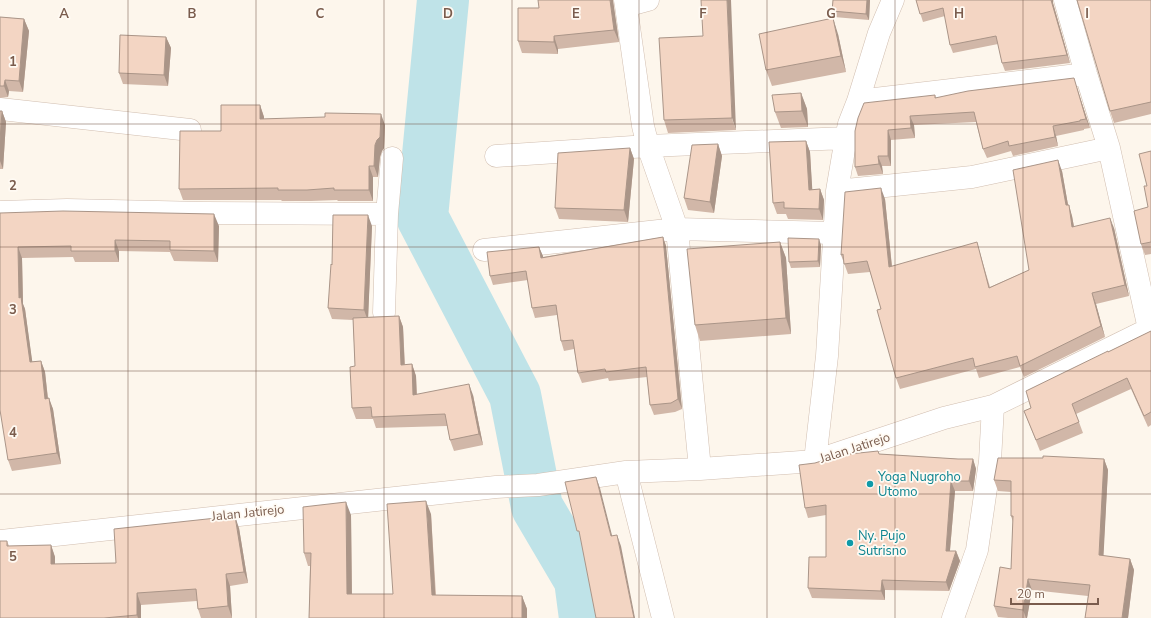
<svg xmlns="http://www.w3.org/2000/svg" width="1151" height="618" font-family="'Nunito Sans',sans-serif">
	<rect width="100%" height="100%" fill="#fdf6ec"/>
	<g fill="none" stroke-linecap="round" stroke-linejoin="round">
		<path stroke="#bfe3e8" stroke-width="52" d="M443,0L422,217L515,395L537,507L580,580L585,618"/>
		<g stroke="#d1beb0" stroke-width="23">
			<path id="minor" d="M625,0L626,6L648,0
				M1065,0L1086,74L1109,148L1149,329
				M626,6L643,126L648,146L677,229L700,469
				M858,101L1086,74
				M0,109L190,130
				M496,156L648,146L846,138
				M837,191L972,177L1109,148
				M0,212L67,210L203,213L387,214
				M484,250L677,229L834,233
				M384,313L387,214L392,158
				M815,461L827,356L837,191L846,138L849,124L858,101L879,33L893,0
				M626,472L663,618
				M0,541L496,487L538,485L626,472L700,469L815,461L944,418L993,406L1151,328
				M953,618L977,550L990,461L993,406"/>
		</g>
		<use href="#minor" stroke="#fff" stroke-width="22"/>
	</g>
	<path fill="#d1b7a8" d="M833,0H870L869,20L834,17L832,11Z
		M916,0L1053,3L1070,63L1005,71L1002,63L998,44L953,53L950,45L945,16L923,22Z
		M1151,0V114L1114,123L1110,111Z
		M613,2L619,42L558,49V54L522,53L518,41L539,8Z
		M0,17L24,19L29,31L23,92L9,91L8,97L0,98Z
		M838,34L846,72L772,86L766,70Z
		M703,36L736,130L668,133L664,120Z
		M166,37L171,48L168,86L123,84L119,73Z
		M1077,88L1090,128L1084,129V130L1056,136L1058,146L1013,156L1011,151L987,158L983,149L976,122L914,125L915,138L891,140V166H882L883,174L858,176L855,167V131L935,95L936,98Z
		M801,93L807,109L808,127L781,128L775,112Z
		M260,105L264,117V119L385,125L384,148L382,151L380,157L378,177H373V201H338L337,200L311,201H282L281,200H183L179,189Z
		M0,111H2L6,122L3,169H0Z
		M806,141L810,152L812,190L820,189L824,200L823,220L788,219L786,214H777L773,203Z
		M718,144L722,156L714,213L688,210L684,198Z
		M630,148L634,159L628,222L559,219L555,208Z
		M1151,151V254L1145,255L1141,244L1148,207Z
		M1062,171L1068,205L1072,216L1074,227L1114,228L1129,296L1096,304L1105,337L1024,377L1020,367L979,378L976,369L900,389L896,378L881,309L870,272L848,274L841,255L885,199L892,266L980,253L990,287L1029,270Z
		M0,213L219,226L218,262L174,261L170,252L119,251V262H75L73,257L22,258L23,304L25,309L32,362L41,361L45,372L48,398L53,409L61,464L12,471L8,460Z
		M372,226L368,317L399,316L403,327L405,365L412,364L416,376L417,394L473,395L483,445L454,451L450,440L447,426L376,428L373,419H356L352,408L355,366L353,320L332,319L328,308L332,265Z
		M663,237L666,246L682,409L675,412L654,415L650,405L647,377L609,381L608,378L582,383L578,373L574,349L564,351L561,341L557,315L535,318L532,308L528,280L493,285L490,276L539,247L543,257Z
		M780,242L786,258L791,334L700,341L695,325Z
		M821,245L820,267L791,268L789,262Z
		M1151,331V425L1148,427L1131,389L1076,414L1083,433L1040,451L1024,411L1031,408L1108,352Z
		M879,454L958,459H973L976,469L973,491H955L950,551H956L960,561L949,591L885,590V600L812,598L808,588L826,557V515L808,518L805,508L815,463Z
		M1104,459L1108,470L1103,556L1130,559L1134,570L1128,618H1085L1088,596L1032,590L1027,618H1008L998,617L994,606L1011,569L1013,522L1011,516V492L998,491L994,480Z
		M431,514L436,595L522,596L527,609L309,618L310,566H308L304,553L351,515L352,594H393Z
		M239,528L248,583L230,586L232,618H201L198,609L197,601L141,605V618H0L7,541L9,546L51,545L55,557V564L116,563Z"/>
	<path fill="#aa9588" d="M610,0H613L619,42L614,30Z
		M727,0H731L736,130L732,118Z
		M867,0H870L869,20L866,14Z
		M1051,0H1053V3L1070,63L1067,55Z
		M833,18L838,34L846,72L841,56Z
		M24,19L29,31L23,92L19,81Z
		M554,36L558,49V54L554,42Z
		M166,37L171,48L168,86L164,75Z
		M1074,78L1077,88L1090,128L1086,119Z
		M5,80L9,91L8,97L4,86Z
		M801,93L807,109L808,127L802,111Z
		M260,105L264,117V130L260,119Z
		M2,111L6,122L3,169L0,161V141Z
		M381,114L385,125L384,148L382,151L380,157L378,177L374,166L375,145Z
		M910,116L914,125L915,138L911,128Z
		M1053,126L1056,136L1058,146L1055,137Z
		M888,130L891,140V166L888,156Z
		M806,141L810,152L813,201L809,190Z
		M718,144L722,156L714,213L710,202Z
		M630,148L634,159L628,222L624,210Z
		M878,156L882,166L883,174L879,164Z
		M1058,160L1062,171L1070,216L1066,205Z
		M369,166L373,177V201L369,190Z
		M881,188L885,199L893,278L889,267Z
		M820,189L824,200L823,220L819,209Z
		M1069,205L1072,216L1076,238L1072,227Z
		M214,214L219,226L218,262L214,251Z
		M368,215L372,226L368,321L364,310Z
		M1110,218L1114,228L1129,296L1125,285Z
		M663,237L666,246L682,409L678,399Z
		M819,239L821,245L820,267L818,261Z
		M115,240L119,251V262L115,251Z
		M780,242L786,258L791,334L786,318Z
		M977,242L980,253L992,298L989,288Z
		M18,247L22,258L23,304L25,309L34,374L30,362L19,298Z
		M539,247L543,256L544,267L541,258Z
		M1092,293L1096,304L1105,337L1101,326Z
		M399,316L403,327L405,376L401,365Z
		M41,361L45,372L49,410L45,399Z
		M412,364L416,376L417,407L413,395Z
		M469,384L473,395L483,445L479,434Z
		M49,398L53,409L61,464L57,453Z
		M973,459L976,469L973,491L969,481Z
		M1104,459L1108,470L1103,566L1099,555Z
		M596,477L600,488L615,547L611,536Z
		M951,481L955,491L949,561L946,551Z
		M426,501L431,514L436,608L432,595Z
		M346,502L351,515L352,607L347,594Z
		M235,516L239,528L248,583L244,572Z
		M617,535L621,546L635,618H634Z
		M51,545L55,557V576L51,564Z
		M956,551L960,561L949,591L946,582Z
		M1130,559L1134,570L1128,618H1122Z
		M226,574L230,586L232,618L228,606Z
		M1028,579L1032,590L1027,618H1026L1023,610Z
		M882,580L885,590V600L881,591Z
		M137,593L141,605V618H138L137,615Z
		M522,596L527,609V618H522Z"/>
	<path fill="#f3d5c3" stroke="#aa9588" d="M538,0H610L614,30L554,36V42L518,41V8H539Z
		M701,0H727L732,118L664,120L659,38L703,36Z
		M833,0H867L866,14L832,11Z
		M916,0H1051L1067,55L1002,63L996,36L950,45L943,8L920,14Z
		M1077,0H1151V102L1110,111Z
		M0,17L24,19L19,81L5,80L4,86H0Z
		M833,18L841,56L766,70L759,34Z
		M120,35L166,37L164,75L119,73Z
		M1074,78L1086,119L1080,120V121L1053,126L1055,137L1009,146L1008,141L983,149L974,112L910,116L911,128L888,130V156H878L879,164L855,167V131L858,118L864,103L935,95V98L968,91Z
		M801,93L802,111L775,112L772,95Z
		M221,105H260V119L325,117V113L381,114L380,137L377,140L375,145L374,166H369V190H334V188L307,190H278V188L179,189L180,131H221Z
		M0,111H2L0,141Z
		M806,141L809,190L820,189L819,209L784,208V202L773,203L769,142Z
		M718,144L710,202L684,198L692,145Z
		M630,148L624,210L555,208L558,153Z
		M1151,151V242L1141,244L1134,211L1148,207L1144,186H1147L1139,154Z
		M1058,160L1066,205H1069L1072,227L1110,218L1125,285L1092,293L1101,326L1020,366L1017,356L975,367L973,358L896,378L877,310L881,309L867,261L844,264L843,254L841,255L845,192L881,188L889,267L977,242L989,288L1029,270L1013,170Z
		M63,211L214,214V251L170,250V241L115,240V251H71V246L18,247L19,298L21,297L30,362L41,361L45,399L49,398L57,453L8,460L0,410V213Z
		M333,215H368L364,310L328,308L331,264L332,265Z
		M663,237L678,399L671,403L650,405L646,367L606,372L605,369L578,373L573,340L561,341L556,305L532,308L526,271L490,276L487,252L539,247L541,258Z
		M788,238L819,239L818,261L789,262Z
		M780,242L786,318L695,325L687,249Z
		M399,316L401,365L412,364L413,395L469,384L479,434L450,440L445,414L372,417L371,407L352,408L350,367L355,366L353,318Z
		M1151,331V412L1144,416L1127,378L1072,404L1079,422L1036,440L1024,411L1031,408L1026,391L1108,351V352Z
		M878,451L879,454L958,459H973L969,481H951L946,551H956L946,582L882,580L881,591L808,588L809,557H826V505L805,508L799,465L815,463L840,455Z
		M1043,456L1104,459L1099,555L1130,559L1122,618H1085L1090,585L1028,579L1023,610L994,606L1000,567L1011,569L1013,516H1011V481L994,480L998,458H1043Z
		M596,477L611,536L617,535L634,618H596L579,531H577L565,482Z
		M426,501L432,595L522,596V618H309L311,553H304L303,507L346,502L347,594H393L387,504Z
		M235,516L244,572L226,574L228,606L198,609L196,589L137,593V615L104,618H0V541H7V546L51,545V564L116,563L114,529Z"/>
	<path fill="none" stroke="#7a5c4d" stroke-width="1" stroke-opacity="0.55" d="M128,0V618M256,0V618M384,0V618M512,0V618M639,0V618M767,0V618M895,0V618M1023,0V618M0,124H1151M0,247H1151M0,371H1151M0,494H1151"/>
	<g fill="#0f9aa8" stroke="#fffaf3" stroke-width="1.5">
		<circle cx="870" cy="484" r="4"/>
		<circle cx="850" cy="543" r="4"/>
	</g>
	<g text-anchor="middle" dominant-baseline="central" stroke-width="3.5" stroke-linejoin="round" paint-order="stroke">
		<g font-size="13" fill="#7a5c4d" stroke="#fffaf3">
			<text transform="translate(855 448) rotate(-18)">Jalan Jatirejo</text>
			<text transform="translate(248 513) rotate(-6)">Jalan Jatirejo</text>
		</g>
		<g font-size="13" fill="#0d838f" stroke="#fffaf3" text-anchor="start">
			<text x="878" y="477">Yoga Nugroho<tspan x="878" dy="15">Utomo</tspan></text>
			<text x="858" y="536">Ny. Pujo<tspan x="858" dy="15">Sutrisno</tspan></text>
		</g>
	</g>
	<g font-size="13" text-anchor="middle" font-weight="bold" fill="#7a5c4d" stroke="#fffaf3" stroke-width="3.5" stroke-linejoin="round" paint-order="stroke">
		<text x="64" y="18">A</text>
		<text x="192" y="18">B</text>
		<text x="320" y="18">C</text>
		<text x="448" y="18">D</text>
		<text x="576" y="18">E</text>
		<text x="703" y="18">F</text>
		<text x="831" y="18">G</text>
		<text x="959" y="18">H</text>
		<text x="1087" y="18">I</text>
		<text x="13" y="66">1</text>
		<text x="13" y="190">2</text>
		<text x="13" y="314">3</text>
		<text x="13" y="437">4</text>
		<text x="13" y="561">5</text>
	</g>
	<path d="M1011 598v6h87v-6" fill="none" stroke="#7a5c4d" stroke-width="2"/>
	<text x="1017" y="598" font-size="12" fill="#7a5c4d" stroke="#fffaf3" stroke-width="3" paint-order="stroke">20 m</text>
</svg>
